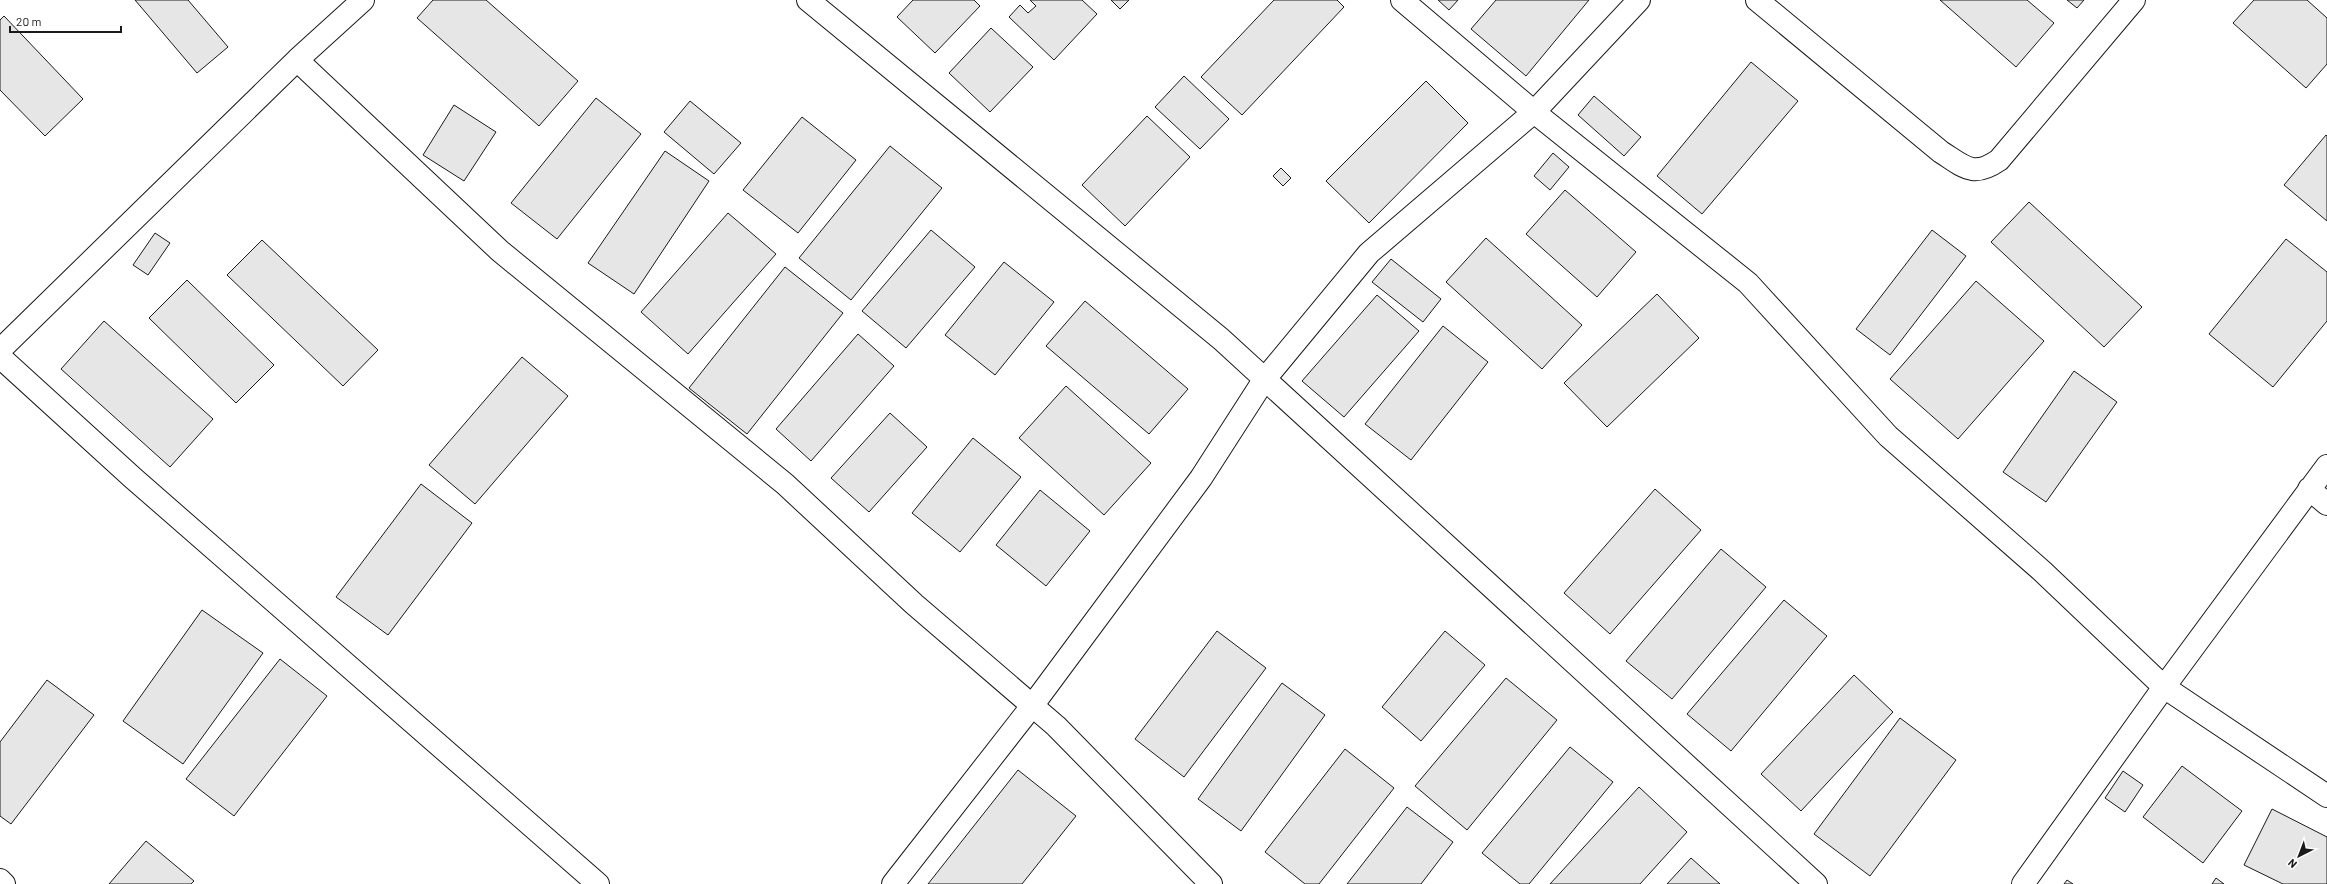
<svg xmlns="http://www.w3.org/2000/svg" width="2327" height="884" font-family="Barlow,sans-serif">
	<rect width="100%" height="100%" fill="#fff"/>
	<path fill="#e6e6e6" stroke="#1a1a1a" d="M135,0H188L228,47L197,73Z
		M433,0H486L578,81L539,126L417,18Z
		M913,0H974L980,6L935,53L897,17Z
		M1030,0H1082L1097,14L1054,60L1009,17L1020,5L1028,13L1036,6Z
		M1111,0H1129L1120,9Z
		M1274,0H1337L1344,7L1242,115L1201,77Z
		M1438,0H1458L1449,10Z
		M1496,0H1589L1526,76L1471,29Z
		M1940,0H2027L2054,23L2016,67Z
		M2067,0H2084L2077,8Z
		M2254,0H2307L2327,18V64L2306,88L2233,23Z
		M4,16L83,99L45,136L0,90V20Z
		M991,28L1033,67L990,112L949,73Z
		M1751,62L1798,101L1702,214L1657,176Z
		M1184,76L1229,119L1200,149L1155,107Z
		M1426,81L1468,123L1369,223L1326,181Z
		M1594,96L1641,137L1624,156L1578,115Z
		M596,98L641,134L557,239L511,203Z
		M690,101L741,143L714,174L664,132Z
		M454,105L496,132L464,181L423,155Z
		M1147,116L1190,157L1125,226L1082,185Z
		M802,117L856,160L798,233L743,190Z
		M2326,135L2327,136V221L2284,185Z
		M890,146L942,188L851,300L799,258Z
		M665,151L709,181L634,294L588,263Z
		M1553,153L1569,167L1550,190L1534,176Z
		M1281,168L1291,178L1283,186L1273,176Z
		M1565,190L1636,252L1597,297L1526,234Z
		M2029,202L2142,307L2104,347L1991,242Z
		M728,213L776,254L688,354L641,312Z
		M931,230L975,267L906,348L862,311Z
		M1932,230L1966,256L1890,355L1856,329Z
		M155,233L170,243L148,275L133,265Z
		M1486,238L1582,325L1542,369L1446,282Z
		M2286,239L2327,272V321L2273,387L2209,334Z
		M262,240L378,350L343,386L227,275Z
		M1391,259L1441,299L1423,322L1372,282Z
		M1004,262L1054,302L995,375L945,335Z
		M785,267L843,313L747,434L689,388Z
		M187,280L274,365L236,403L149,318Z
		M1976,281L2044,341L1958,439L1890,379Z
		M1657,294L1699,338L1607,427L1564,383Z
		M1377,295L1419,331L1344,417L1302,381Z
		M1085,301L1188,389L1149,434L1046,346Z
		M104,321L213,419L170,467L61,369Z
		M1443,326L1488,362L1411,460L1365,424Z
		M858,334L894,366L811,461L776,429Z
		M522,357L568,396L475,504L429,465Z
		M2074,371L2117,402L2046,502L2003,472Z
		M1066,386L1151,463L1104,515L1019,438Z
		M890,413L927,447L869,512L831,478Z
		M973,438L1021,477L960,552L912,513Z
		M421,484L472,523L388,635L336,597Z
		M1655,489L1701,530L1610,634L1564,593Z
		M1040,490L1090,531L1046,586L996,545Z
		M1721,549L1766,587L1672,699L1626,661Z
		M1784,600L1827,636L1731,751L1687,714Z
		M202,610L263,653L183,764L123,721Z
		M1217,631L1266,668L1184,777L1135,739Z
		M1445,631L1485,665L1421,741L1382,707Z
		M280,659L327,696L234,816L186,779Z
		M1854,675L1893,712L1801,811L1761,774Z
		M1506,678L1557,720L1467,830L1415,786Z
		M47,680L94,715L11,824L0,816V742Z
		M1282,683L1325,715L1241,831L1198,799Z
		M1900,718L1956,760L1870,876L1814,834Z
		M1570,747L1613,782L1529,884H1520L1482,853Z
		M1345,749L1394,788L1319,884H1305L1265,852Z
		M2182,766L2242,811L2203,863L2143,817Z
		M1018,770L1076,816L1022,884H928Z
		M2123,771L2143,785L2125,812L2105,798Z
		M1639,787L1687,832L1640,884H1550Z
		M1407,807L1453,842L1421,884H1347Z
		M2272,809L2327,837V884H2283L2244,865Z
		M146,841L194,881L191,884H109Z
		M1691,858L1720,884H1667Z
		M2216,878L2224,884H2212Z
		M2067,880L2073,884H2064Z"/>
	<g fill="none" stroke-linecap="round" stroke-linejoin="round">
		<g stroke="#1a1a1a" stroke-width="24">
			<path id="street" d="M808,0L1221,339L1816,884
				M1402,0L1534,112L1748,283L1888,436L2042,571L2164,687L2327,796
				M1757,0L1941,152C1965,167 1973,178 1999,160L2134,0
				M297,60L500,251L785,484L914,604L1056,726L1211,884
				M0,350L297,60L363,0
				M0,357L133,478L598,884
				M2309,489L2327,504
				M0,880L4,884
				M893,884L1032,706L1201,478L1264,380L1369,253L1534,112L1639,0
				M2023,884L2164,687L2327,466"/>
		</g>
		<use href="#street" stroke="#fff" stroke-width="22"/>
	</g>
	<g transform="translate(2299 856) rotate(222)" stroke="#ffffff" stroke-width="3" paint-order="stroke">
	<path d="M0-3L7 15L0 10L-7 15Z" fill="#1a1a1a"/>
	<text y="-6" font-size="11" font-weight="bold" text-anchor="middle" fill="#1a1a1a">N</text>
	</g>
	<path d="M10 26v6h111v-6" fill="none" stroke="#1a1a1a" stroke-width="2"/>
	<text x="16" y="26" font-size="12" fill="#1a1a1a" stroke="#ffffff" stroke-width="3" paint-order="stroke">20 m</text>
</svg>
